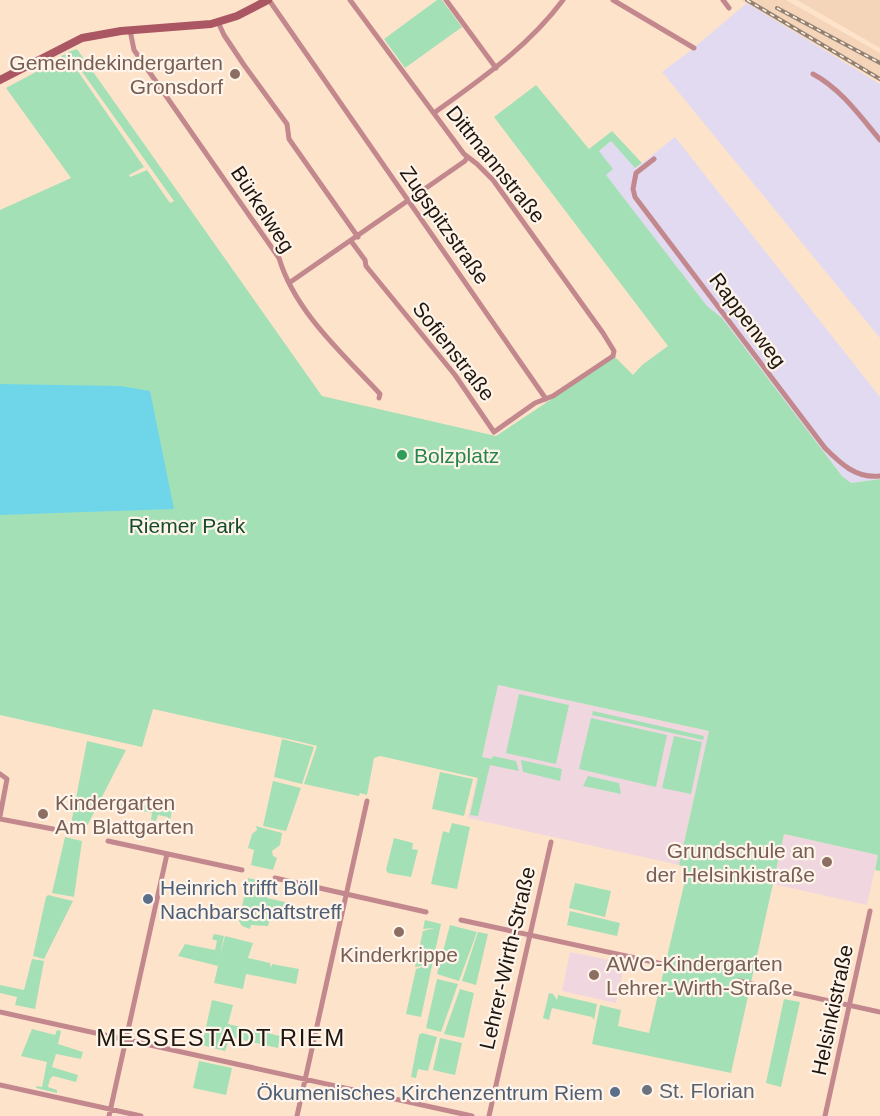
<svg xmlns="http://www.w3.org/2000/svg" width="880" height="1116" font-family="Helvetica,sans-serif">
	<rect width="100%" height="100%" fill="#fee3cb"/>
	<path fill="#f5d5b9" d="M741,0H786L880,53V82Z
		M797,0H880V48Z"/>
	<path fill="#e2daf0" d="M747,3L880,84V338L662,72L690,51Z
		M675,137L880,397V479L851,483L842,476L722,318L707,306L605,175L599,151L611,141L636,168Z"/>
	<path fill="#f0d7df" d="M498,685L709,731L679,865L468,818Z
		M784,834L878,855L867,905L773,884Z
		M570,952L625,963L616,1003L562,991Z"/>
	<path fill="#a4e0b6" d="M437,0H442L462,27L405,68L384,39Z
		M77,49L322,396L496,436L615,357L633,375L642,365L668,346L494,117L536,85L589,149L612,131L642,163L635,168L611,141L599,151L613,169L606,175L707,306L722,318L842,476L851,483L880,479V871L875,870L878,855L784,834L731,1073L592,1044L600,1005L621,1010L618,1026L649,1033L688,868L679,865L709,731L498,685L482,757L492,759L493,756L516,761L519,771L490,765L478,816L470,815L478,778L380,756L374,758L367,795L360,793L359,796L304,784L317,746L297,741L153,709L142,747L0,715V210L71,178L6,88L62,58L61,56L66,54L144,167L129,175L130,177L147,170L170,203L174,201L68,52Z
		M519,694L569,705L556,764L506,753Z
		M593,711L704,736L703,740L592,715Z
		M591,718L667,735L656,787L579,769Z
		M674,736L702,742L691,794L662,788Z
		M282,739L314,747L302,784L274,777Z
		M87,741L126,750L86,828L71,824Z
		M521,760L562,769L560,781L523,772Z
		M440,772L473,779L464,816L432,809Z
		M588,776L619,783L621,794L583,786Z
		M273,781L301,788L286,831L263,826Z
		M121,800L172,811L169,825H166L168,817L158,815L156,821L151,820L152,813L122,807L119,812H117Z
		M452,823L470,827L457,889L431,884L443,831L449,833Z
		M256,826L282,833L280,845L272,851L273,856L277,858L273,870L251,865L254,850L248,848L252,834L257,830Z
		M65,837L82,841L74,897L52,893Z
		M394,838L413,843L412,849L418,850L411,877L388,873L386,870Z
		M248,878L272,883L267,898L294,904V916L264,909V911L272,913L268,926L251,925L250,929L242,926L239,921Z
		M575,883L611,891L605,917L569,908Z
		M48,895L73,901L44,959L33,956L46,897Z
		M570,911L620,923L617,936L567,925Z
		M425,920L441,924L421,1017L406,1014L416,969L429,965L415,967L423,931L435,928L423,929Z
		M450,925L477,932L459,981L437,974Z
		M478,932L488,934L476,985L462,981Z
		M214,934L224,936L220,955L225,936L253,943L248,958L270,963L271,968L272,964L299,969L296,984L246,974L243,989L214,983L218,966L178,956L185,944L215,950L217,941L212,939Z
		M32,959L44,961L35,1009L15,1005L17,997L0,993V985L24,990Z
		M437,979L458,984L441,1032L426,1028Z
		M460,989L474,993L464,1038L444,1034Z
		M549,993L553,994L557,1000L558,995L597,1004L594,1020L592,1017L552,1008L549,1020L543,1018Z
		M784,999L800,1002L781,1087L766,1083Z
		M212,1000L233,1005L228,1024L280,1036L278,1048L230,1037L225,1051L202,1045Z
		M32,1029L55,1035L57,1030L61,1031L58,1044L83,1052L81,1059L56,1054L52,1067L78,1075L76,1082L53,1076L50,1079L48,1087L57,1090V1093L36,1088L37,1086L42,1087L47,1062L21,1056Z
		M422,1033L437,1037L428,1071L418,1069L416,1078L411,1077L419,1035Z
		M440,1038L462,1043L455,1075L433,1070Z
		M199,1061L232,1068L226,1095L193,1088Z"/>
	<path fill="#6fd6e9" d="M0,384L121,386L150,391L174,509L0,515Z"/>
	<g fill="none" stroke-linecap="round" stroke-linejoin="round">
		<path stroke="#c2888e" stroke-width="5" d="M269,0L546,399
			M350,0L464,154L477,164L493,180L603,333L614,351L613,356L553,396L535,403L494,432L455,375L366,266L365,260L351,241
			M446,0L496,68
			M613,0L694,48
			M723,0L729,8
			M218,22L224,35L244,65L287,124L289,139L358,237
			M130,30L134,50L279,258C295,312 343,354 380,394L379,398
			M813,74C841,89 860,116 880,140
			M434,113C481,79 528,47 563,0
			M654,159L636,173L633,189L635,197L825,448C840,463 856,479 880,476
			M289,283L465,161L467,157
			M0,774L7,779L0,816
			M0,819L53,829
			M108,841L242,870
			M275,878L426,912
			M461,920L672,966
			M739,981L880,1012
			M0,1012L472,1116
			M0,1085L141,1116
			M109,1116L167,854
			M297,1116L367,801
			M489,1116L551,842
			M825,1116L870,911"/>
		<path stroke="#aa5763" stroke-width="8" d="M0,80L82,38L121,31L211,24L237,16L268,0"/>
		<g stroke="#938070" stroke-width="4">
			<path id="rail" d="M747,0L880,79
				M777,8L880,63"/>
		</g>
		<use href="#rail" stroke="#fef4ea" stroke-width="1.5" stroke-dasharray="4.5" stroke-linecap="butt"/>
	</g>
	<g fill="#8d6e63" stroke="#fef4ea" stroke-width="2">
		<circle cx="235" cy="74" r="6"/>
		<circle cx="43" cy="814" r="6"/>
		<circle cx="827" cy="862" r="6"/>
		<circle cx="399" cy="932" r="6"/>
		<circle cx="594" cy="975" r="6"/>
	</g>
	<circle fill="#2e9e5b" stroke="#fef4ea" stroke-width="2" cx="402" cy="455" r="6"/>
	<g fill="#5c6f8a" stroke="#fef4ea" stroke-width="2">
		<circle cx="148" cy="899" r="6"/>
		<circle cx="615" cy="1092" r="6"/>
	</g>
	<circle fill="#6b7280" stroke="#fef4ea" stroke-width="2" cx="647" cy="1090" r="6"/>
	<g text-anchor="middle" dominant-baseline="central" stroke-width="4.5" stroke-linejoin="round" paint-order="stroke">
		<g font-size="21" fill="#785e54" stroke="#fef4ea" text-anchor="end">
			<text x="223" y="62">Gemeindekindergarten<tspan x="223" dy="24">Gronsdorf</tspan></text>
			<text x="55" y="802" text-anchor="start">Kindergarten<tspan x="55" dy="24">Am Blattgarten</tspan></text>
			<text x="815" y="850">Grundschule an<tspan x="815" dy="24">der Helsinkistraße</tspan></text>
			<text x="399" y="954" text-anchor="middle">Kinderkrippe</text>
			<text x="606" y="963" text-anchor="start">AWO-Kindergarten<tspan x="606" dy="24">Lehrer-Wirth-Straße</tspan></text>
		</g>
		<g font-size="21" fill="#1f160e" stroke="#fef4ea">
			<text transform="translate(496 164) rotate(51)">Dittmannstraße</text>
			<text transform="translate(263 209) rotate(57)">Bürkelweg</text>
			<text transform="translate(445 225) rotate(55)">Zugspitzstraße</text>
			<text transform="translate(748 320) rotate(53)">Rappenweg</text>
			<text transform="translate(454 351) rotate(52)">Sofienstraße</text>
			<text transform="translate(507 958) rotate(-77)">Lehrer-Wirth-Straße</text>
			<text transform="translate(832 1010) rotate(-78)">Helsinkistraße</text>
		</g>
		<g font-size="21" fill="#27864d" stroke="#fef4ea" text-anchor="start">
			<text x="414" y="455">Bolzplatz</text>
		</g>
		<g font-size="21" fill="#164c2c" stroke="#fef4ea">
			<text x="187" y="525">Riemer Park</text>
		</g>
		<g font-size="21" fill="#4e5e75" stroke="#fef4ea" text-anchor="start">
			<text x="160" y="887">Heinrich trifft Böll<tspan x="160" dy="24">Nachbarschaftstreff</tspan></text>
			<text x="603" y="1092" text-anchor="end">Ökumenisches Kirchenzentrum Riem</text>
		</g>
		<g font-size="21" fill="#5b616d" stroke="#fef4ea" text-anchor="start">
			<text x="659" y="1090">St. Florian</text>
		</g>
		<g font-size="24" letter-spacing="1.5" fill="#1f160e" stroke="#fef4ea">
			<text x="221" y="1037">MESSESTADT RIEM</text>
		</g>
	</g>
</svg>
